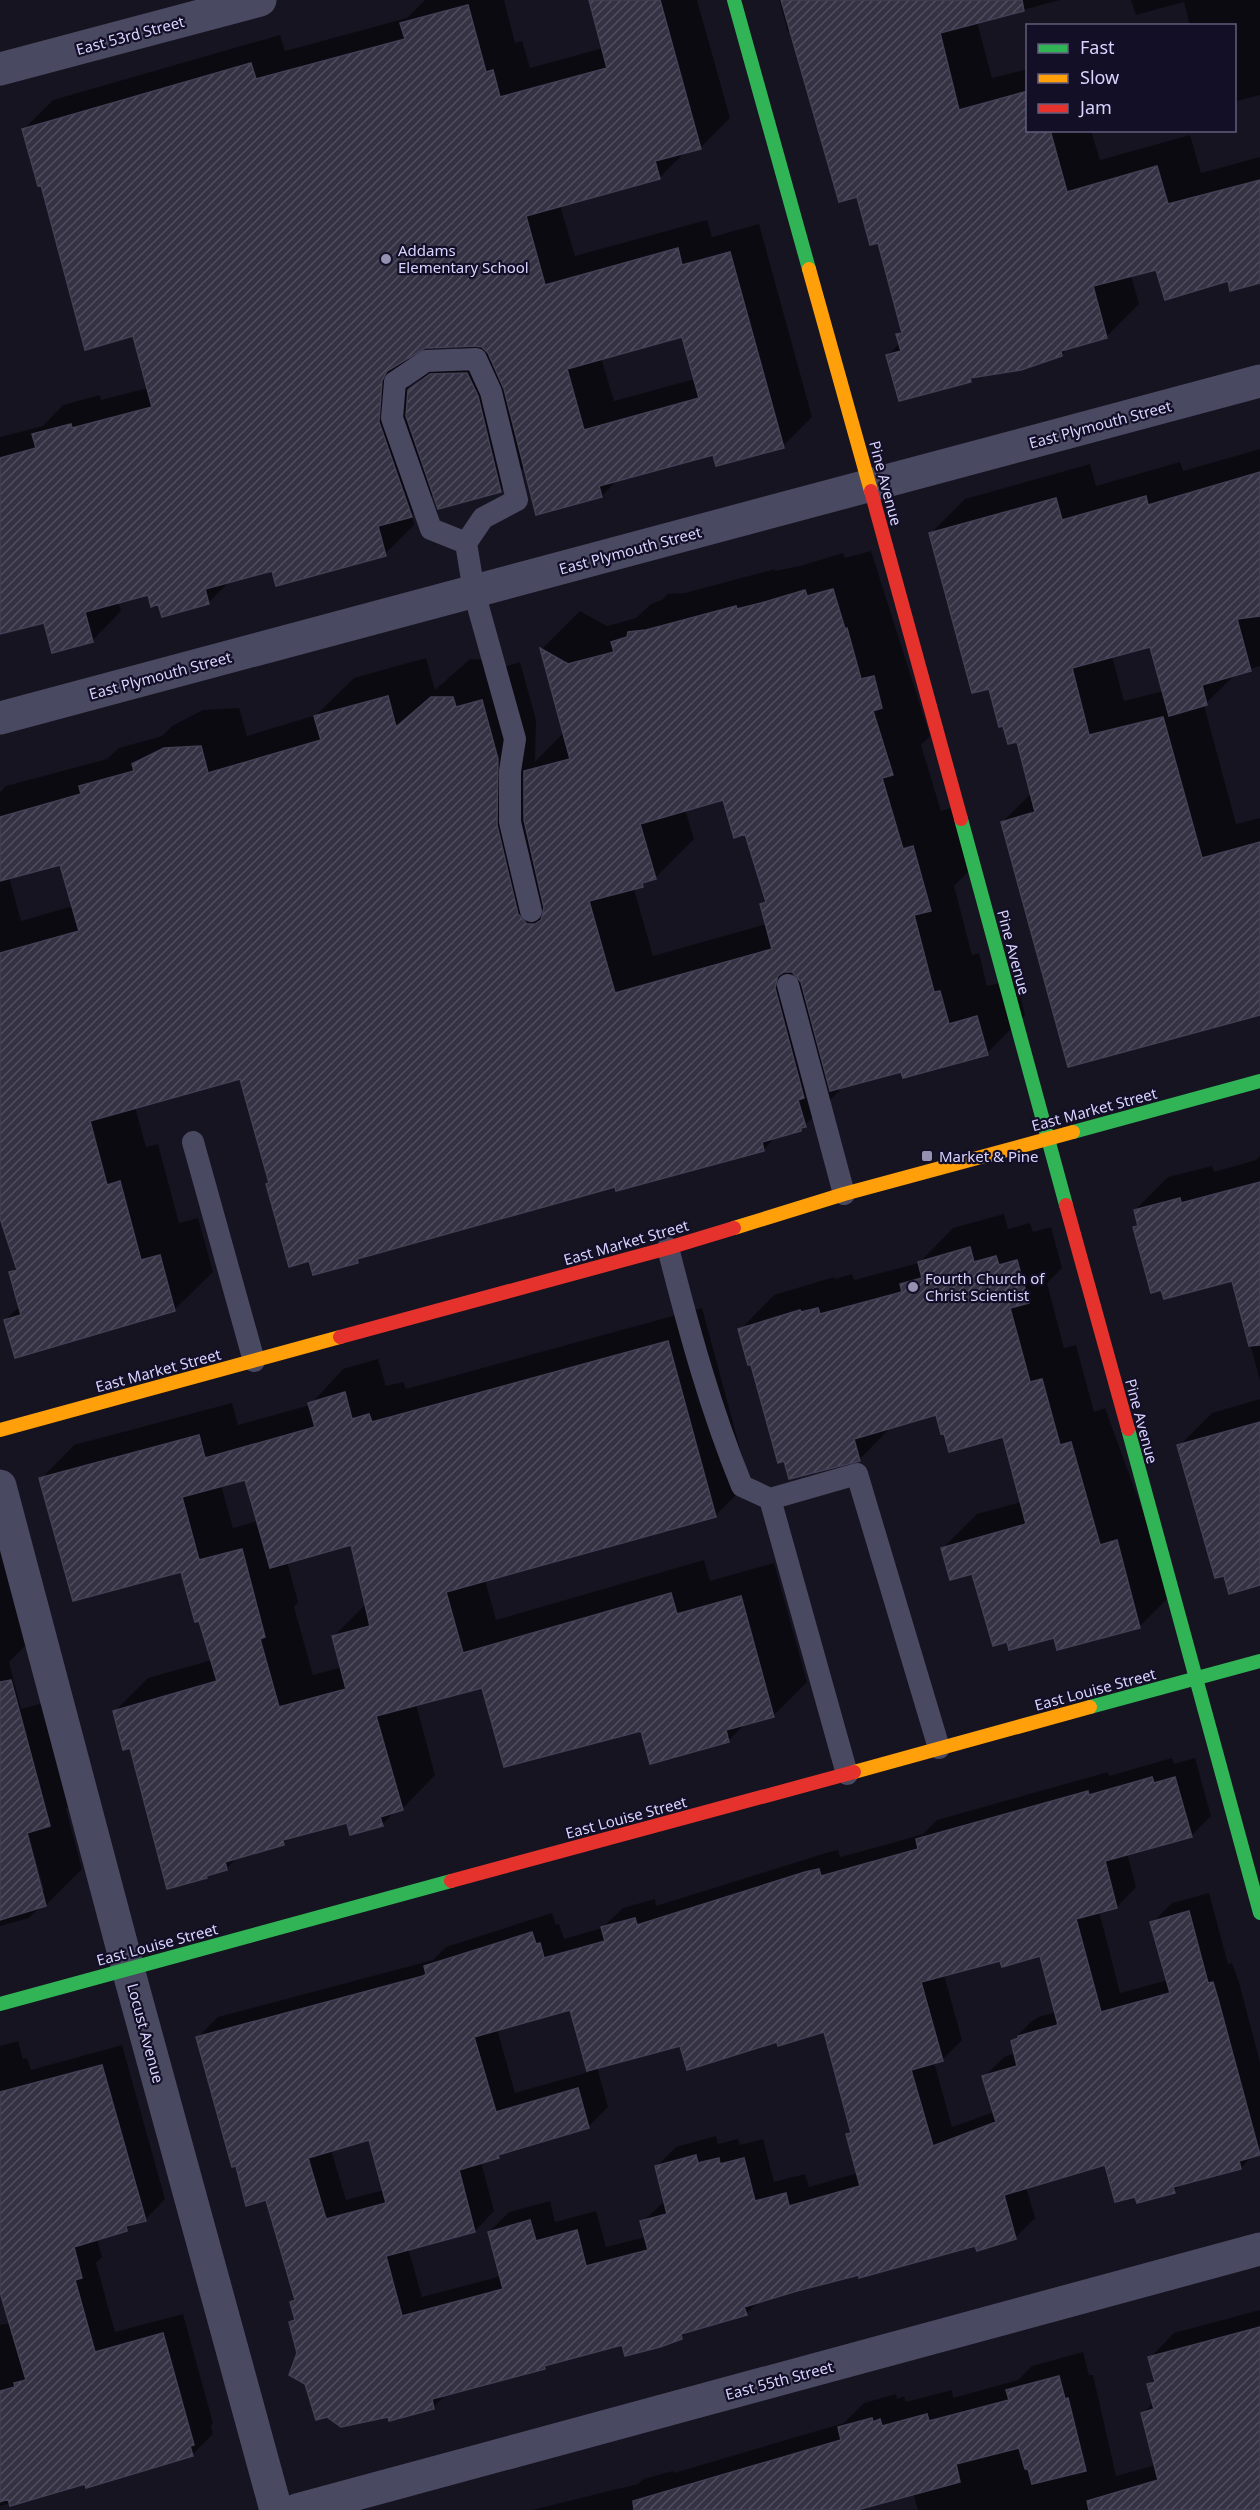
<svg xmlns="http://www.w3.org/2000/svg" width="1260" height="2510" font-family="'Noto Sans',sans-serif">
	<defs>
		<pattern id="building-hatch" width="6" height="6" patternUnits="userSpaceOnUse" patternTransform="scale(1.5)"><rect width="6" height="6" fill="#343243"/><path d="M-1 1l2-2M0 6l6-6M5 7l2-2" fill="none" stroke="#514f5f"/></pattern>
	</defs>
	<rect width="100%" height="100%" fill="#161421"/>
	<path fill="#0007" fill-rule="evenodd" d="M425,0H504L515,43L522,41L530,68L603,48L590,0H697L730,118L700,148L685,152L659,178L560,205L575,256L707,220L712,237L759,224L812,417L783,446L714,453L617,480L602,496L525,466L500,491L434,493L412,515L414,525L385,554L273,569L230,581L208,603L159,602L149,593L118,601L121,611L92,641L45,621L0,633V437L43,426L63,405L100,395L101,400L148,388L134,335L42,183L23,130L53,100L280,35L285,51L407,18ZM683,335L695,379L614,401L601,358ZM476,344L485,347L458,348L436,363L408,392L410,355L424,346Z
		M779,0H1060L977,22L992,78L1028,69V130H1091L1100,160L1190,135L1201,173L1260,157V281L1229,280L1157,268L1131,275L1139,304L1106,337L1069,347L1061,355L975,375L970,380L888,355L900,343L898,335L903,330L879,241L858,195L792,31L788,32Z
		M1131,0H1260V95L1234,102V26H1190L1184,2L1136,15Z
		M1260,449V666L1237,673L1204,705L1236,824L1260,818V1003L1002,822L1032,793L1018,740L990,687L930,534L965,499L1090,464L1096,486L1180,462L1183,471ZM1151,645L1163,691L1124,701L1112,656Z
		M871,551L930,736L921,745L941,811L951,808L969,871L954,886L972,955L979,953L987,986L1016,979L1025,1015L987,1053L902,1070L843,1087L800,1130L777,1136L764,1149L617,1189L616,1185L363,1255L357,1261L311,1259L267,1185L270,1182L241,1078L135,1107L146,1147L158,1144L179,1223L198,1218L213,1272L174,1310L5,1320L20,1306L10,1273L17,1266L0,1213V792L6,786L107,759L119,748L162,736L172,726L203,710L239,708L247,736L316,715L354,678L426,658L435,690L470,659L491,660L494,670L520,662L536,720L535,762L564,732L542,649L580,611L607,626L636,618L651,604L662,600L668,594L685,593L775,569V571L800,566L843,553L845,558ZM724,798L746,832L767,899L762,904L767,924L653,956L634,889L648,880L655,878L694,839L685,809ZM61,863L73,906L21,921L9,877Z
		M1260,1156V1381L1233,1279L1135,1227L1139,1223L1135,1210L1168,1177L1212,1166L1214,1172L1256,1160Z
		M1004,1214L1008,1229L1030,1223L1033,1232L1051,1227L1062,1268L1047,1283L1064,1348L1076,1345L1094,1412L1105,1408L1173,1593L1139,1627L1055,1636L943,1548L977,1514L1021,1502L1004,1436L937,1414L892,1426L859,1460L752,1363L740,1330L774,1295L834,1277L835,1279L852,1274L854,1280L919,1263L953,1228Z
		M702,1308L749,1482L715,1516L485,1580L496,1620L704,1560L710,1581L774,1563L807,1682L773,1716L746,1723L729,1740L651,1762L642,1729L483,1686L416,1704L435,1775L402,1809L396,1810L382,1825L348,1821L290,1836L284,1843L238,1857L226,1869L206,1877L131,1746L114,1712L148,1678L212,1660L182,1570L41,1479L74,1445L232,1403L238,1425L310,1405L343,1369L378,1359L386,1386L403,1382L406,1389ZM246,1478L258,1521L233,1528L221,1485ZM352,1543L366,1604L334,1636L342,1667L313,1675L294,1607L298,1602L287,1561Z
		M1260,1399V1584L1225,1574L1179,1446L1212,1413Z
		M5,1469L42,1608L39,1632L9,1662L21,1709L61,1698L86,1789L66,1809L82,1869L46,1905L40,1907L29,1918L0,1926V1471ZM26,1825L44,1890H41L23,1826Z
		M1172,1758L1174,1764L1195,1758L1211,1816L1191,1836L1127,1853L1136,1887L1117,1907L1099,1911L1120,1993L1168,1980L1152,1923L1172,1903L1209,1893L1228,1964L1232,1963L1238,1979L1260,2062V2153L1252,2156L1241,2168L1182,2183L1174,2191L1136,2195L1106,2163L1026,2187L1035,2218L1015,2238L976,2244L758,2302L746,2314L689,2330L681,2338L623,2343L549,2363L544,2368L447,2394L433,2407L389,2416L299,2353L290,2322L296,2317L292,2302L296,2297L267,2199L198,2037L218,2017L433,1960L446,1947L552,1913L556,1925L559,1924L564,1939L602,1928L623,1908L655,1899L656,1906L826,1853L838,1850L840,1857L885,1845L923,1834L937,1820L1108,1772L1109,1776ZM1041,1954L1056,2012L1039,2017L1032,2021L1012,2041L1016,2053L1004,2057L984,2077L994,2112L952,2127L934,2062L942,2060L962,2040L944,1975L1001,1960ZM571,2008L589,2072L515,2093L497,2029ZM1065,2022L1066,2025L1033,2034V2031ZM825,2030L852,2131L848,2134L858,2173L809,2187L805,2174L774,2182L763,2139L740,2145L738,2139L718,2144L716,2136L676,2147L656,2167L665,2201L642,2222L646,2237L606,2247L596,2211L555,2222L550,2201L509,2212L489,2232L501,2276L422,2297L408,2248L475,2231L494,2211L481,2162L498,2157L504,2151L588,2127L608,2107L597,2067L681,2045L778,2040ZM370,2138L384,2190L346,2200L331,2150Z
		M18,2041L23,2059L27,2058L31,2070L122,2045L165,2199L145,2220L133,2223L127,2229L97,2239L102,2257L96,2263L115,2332L183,2314L213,2423L211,2426L213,2434L192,2455L0,2506V2325L11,2323L0,2287V2046Z
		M1260,2310V2510H918L913,2493L852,2510H532L638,2484L643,2479L673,2471L674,2473L844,2423L864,2403L896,2394L897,2399L904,2396L906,2402L952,2390L953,2398L1018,2380L1032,2366L1083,2352L1089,2375H1093L1116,2476L1156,2465L1143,2413L1154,2402L1149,2384L1155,2378L1150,2358L1174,2333Z"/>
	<path fill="url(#building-hatch)" stroke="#433f54" stroke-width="1.5" fill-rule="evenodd" d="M589,0H660L701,149L655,161L660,179L526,216L545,285L678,248L682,265L730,252L784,448L716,466L713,455L599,486L602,497L536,515L504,389L488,353L482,347L475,346L425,348L387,371L382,381L379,422L412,517L378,526L386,556L276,586L272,571L205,589L209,604L162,617L158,604L151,607L148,595L85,612L93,642L52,653L44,623L0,634V458L36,448L32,434L71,424L72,428L152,407L133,336L85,350L41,185L38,186L22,129L251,63L256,79L405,39L400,23L468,5L486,72L493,70L500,97L607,68ZM682,337L699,398L584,430L567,369Z
		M781,0H1022L1024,11L940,33L959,110L1028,91V130H1050L1067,192L1157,166L1168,204L1260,180V283L1230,291L1228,281L1165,300L1156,270L1093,286L1107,338L1061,351L1062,356L1021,370L970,378L971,382L899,401L886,355L901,351L896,334L902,333L878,243L870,245L857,197L839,202Z
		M467,373L478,396L501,492L438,509L406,416L408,390L430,374Z
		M1260,472V616L1237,619L1251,671L1202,685L1207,705L1169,716L1150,647L1072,668L1089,735L1163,717L1202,858L1260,842V1015L1068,1067L1001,822L1035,812L1017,742L1008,744L1003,726L999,727L989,689L972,693L929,533L1056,498L1062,520L1146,496L1148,505Z
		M833,589L845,629L847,628L861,679L874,676L882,708L873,711L893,775L882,778L903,849L913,846L931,911L914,915L934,992L940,991L949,1024L977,1016L988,1055L925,1072L903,1078L901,1072L830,1091L801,982L792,972H784L778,976L775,988L804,1098L798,1100L806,1127L801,1128V1131L762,1142L764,1151L616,1191L615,1187L357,1259L358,1263L313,1275L309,1261L289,1267L266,1184L269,1183L240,1079L90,1121L107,1185L120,1181L141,1260L160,1255L175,1311L15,1358L4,1320L21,1315L9,1272L17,1270L0,1218V953L79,931L60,865L0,881V817L81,794L79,786L134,771L132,764L164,748L201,746L208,773L321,740L314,716L388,696L396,727L431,697H453L456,707L482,700L498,759L497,825L518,914L527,924H535L541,920L544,908L524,820V771L570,759L540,648L568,664L614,652L611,642L627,637L628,632L646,630L736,606L737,609L761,603L805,590L807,596ZM723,800L734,838L745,834L766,902L760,904L772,949L615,993L589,901L643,887L642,883L656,879L640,824Z
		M1260,1182V1345L1249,1346L1232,1281L1164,1299L1161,1290L1151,1293L1133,1227L1138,1226L1134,1210L1180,1198L1181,1203Z
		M970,1247L974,1262L996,1256L999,1265L1017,1260L1029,1303L1010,1308L1030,1382L1042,1379L1060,1445L1071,1442L1100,1545L1117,1540L1140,1628L1057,1650L1054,1638L1009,1650L1007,1642L993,1646L972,1574L950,1580L941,1548L1026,1524L1003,1437L949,1452L944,1433L941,1434L936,1415L854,1439L860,1461L789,1479L784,1461L778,1463L751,1365H748L738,1329L800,1310L801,1312L818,1308L820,1314L902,1292L900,1284L922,1278L918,1262Z
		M668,1341L716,1517L446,1592L463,1653L671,1593L677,1614L741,1596L774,1717L726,1730L729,1742L650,1764L641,1731L504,1767L482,1688L376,1716L403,1810L380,1817L383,1826L350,1835L347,1823L283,1840L284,1845L225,1862L227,1870L206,1876L207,1878L167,1889L130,1748L123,1750L113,1711L217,1681L199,1621L195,1622L181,1572L73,1601L39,1478L199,1435L205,1458L315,1427L308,1403L345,1392L352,1419L369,1414L372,1422ZM245,1480L270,1568L351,1545L370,1626L332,1636L346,1689L279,1707L260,1639L265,1637L242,1549L199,1560L182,1497Z
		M1260,1422V1585L1229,1594L1224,1576L1215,1578L1177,1445Z
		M11,1680L50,1826L27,1833L46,1906L0,1920V1682Z
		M1152,1777L1154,1783L1175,1777L1192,1837L1105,1861L1117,1908L1076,1919L1101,2012L1170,1993L1150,1922L1189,1911L1208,1983L1213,1982L1218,1999L1260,2155L1239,2161L1241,2169L1173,2187L1175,2193L1137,2203L1135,2197L1115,2202L1105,2165L1004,2195L1016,2239L977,2251L975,2246L859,2278V2275L797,2291L744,2307L747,2315L681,2334L682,2339L660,2347L625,2356L622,2345L544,2366L545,2369L432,2399L434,2409L389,2421L388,2417L341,2427L327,2417L316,2420L305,2384L289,2375L297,2353L289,2322L295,2320L290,2302L295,2300L266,2200L246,2206L236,2166L232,2167L196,2037L423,1976L426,1974L424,1966L532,1932L536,1944L540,1943L544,1958L605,1941L601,1927L635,1918L637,1925L805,1872L819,1869L821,1876L864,1864L918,1849L916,1839L1088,1791L1089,1795ZM1040,1956L1058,2025L1018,2036V2038L1011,2041L1017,2066L982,2076L996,2122L933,2146L911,2070L943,2061L921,1982L1000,1961L1002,1967ZM570,2010L587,2071L680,2046L687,2070L777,2042L778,2046L824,2032L851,2133L846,2134L860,2186L789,2206L786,2193L755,2201L744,2158L720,2164L719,2158L698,2163L696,2155L655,2166L667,2214L640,2221L648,2250L586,2266L577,2230L536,2241L530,2220L488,2232L503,2289L402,2316L386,2256L475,2232L459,2170L499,2158L498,2155L589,2128L578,2088L496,2112L474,2037ZM369,2140L386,2203L326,2219L308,2158Z
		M102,2065L146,2221L126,2226L127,2231L74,2247L82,2278L75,2280L95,2352L163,2333L194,2445L190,2446L193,2456L86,2488L85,2484L10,2506L8,2499L0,2502V2391L15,2387L14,2383L26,2380L0,2292V2092Z
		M1260,2327V2510H1089L1087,2501L1158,2480L1141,2413L1154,2409L1147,2384L1155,2382L1148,2357Z
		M1059,2376L1065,2399L1068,2398L1086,2471L1032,2484L1028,2469H1025L1019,2448L956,2464L960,2482L857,2510H634L633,2501L841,2440L838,2427L872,2418L873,2422L880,2419L882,2426L927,2414L929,2421L1009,2400L1006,2390Z"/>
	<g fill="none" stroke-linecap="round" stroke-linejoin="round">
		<path stroke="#4a4962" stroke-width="22" d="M466,543L483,518L517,500L491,392L476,359L426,361L395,382L392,418L431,529L466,543L474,592L515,739L510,771V822L531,911
			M788,985L844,1194
			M193,1142L254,1361
			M668,1248C689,1330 710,1408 742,1486L770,1499L857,1474L939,1748
			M770,1499L847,1774"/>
		<path stroke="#4a4962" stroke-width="33" d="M0,69L260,0
			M0,718L1260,381
			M0,1486L128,1969L276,2510
			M297,2510L1260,2249"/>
		<path stroke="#30b455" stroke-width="14" d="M734,0L809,269
			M961,819L1066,1205
			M1073,1132L1260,1081
			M1128,1429L1260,1913
			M1090,1707L1260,1661
			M0,2004L451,1881"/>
		<path stroke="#ff9f0a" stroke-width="14" d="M809,269L871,491
			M734,1228L844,1194L1073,1132
			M0,1430L340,1337
			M854,1772L1090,1707"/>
		<path stroke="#e5322d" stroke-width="14" d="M871,491L961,819
			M1066,1205L1128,1429
			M340,1337L668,1248L734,1228
			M451,1881L854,1772"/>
	</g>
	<g fill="#9591b1" stroke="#130f26" stroke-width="2">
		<circle cx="386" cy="259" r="6"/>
		<rect x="921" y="1150" width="12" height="12" rx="3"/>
		<circle cx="913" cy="1287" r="6"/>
	</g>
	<g text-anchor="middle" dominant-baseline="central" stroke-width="4.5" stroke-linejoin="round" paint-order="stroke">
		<g font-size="15" fill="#d9d4ff" stroke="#130f26">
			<text transform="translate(130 35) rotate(-15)">East 53rd Street</text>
			<text transform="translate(1100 424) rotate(-15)">East Plymouth Street</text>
			<text transform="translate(886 483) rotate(75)">Pine Avenue</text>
			<text transform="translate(630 550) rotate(-15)">East Plymouth Street</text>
			<text transform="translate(160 675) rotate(-15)">East Plymouth Street</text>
			<text transform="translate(1014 952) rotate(75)">Pine Avenue</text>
			<text transform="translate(1094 1109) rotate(-15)">East Market Street</text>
			<text transform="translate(626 1242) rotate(-16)">East Market Street</text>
			<text transform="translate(158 1370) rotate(-15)">East Market Street</text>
			<text transform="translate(1142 1421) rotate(75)">Pine Avenue</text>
			<text transform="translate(1095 1689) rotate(-15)">East Louise Street</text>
			<text transform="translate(626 1817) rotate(-15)">East Louise Street</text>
			<text transform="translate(157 1944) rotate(-15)">East Louise Street</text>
			<text transform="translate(146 2033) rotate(75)">Locust Avenue</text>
			<text transform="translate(779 2380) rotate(-15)">East 55th Street</text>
		</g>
		<g font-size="15" fill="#d9d4ff" stroke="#130f26" text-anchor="start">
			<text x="398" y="250">Addams<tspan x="398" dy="17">Elementary School</tspan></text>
			<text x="939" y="1156">Market &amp; Pine</text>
			<text x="925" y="1278">Fourth Church of<tspan x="925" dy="17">Christ Scientist</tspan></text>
		</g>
	</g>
	<rect x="1026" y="24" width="210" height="108" fill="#130f26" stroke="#625e7d" stroke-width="1.5"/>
	<rect x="1038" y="44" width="30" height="9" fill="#30b455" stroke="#625e7d" stroke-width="1.5"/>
	<text x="1080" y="54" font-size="18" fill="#d9d4ff">Fast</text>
	<rect x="1038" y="74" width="30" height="9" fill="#ff9f0a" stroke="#625e7d" stroke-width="1.5"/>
	<text x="1080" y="84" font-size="18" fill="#d9d4ff">Slow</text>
	<rect x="1038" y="104" width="30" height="9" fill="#e5322d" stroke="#625e7d" stroke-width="1.5"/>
	<text x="1080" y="114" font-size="18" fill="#d9d4ff">Jam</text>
</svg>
